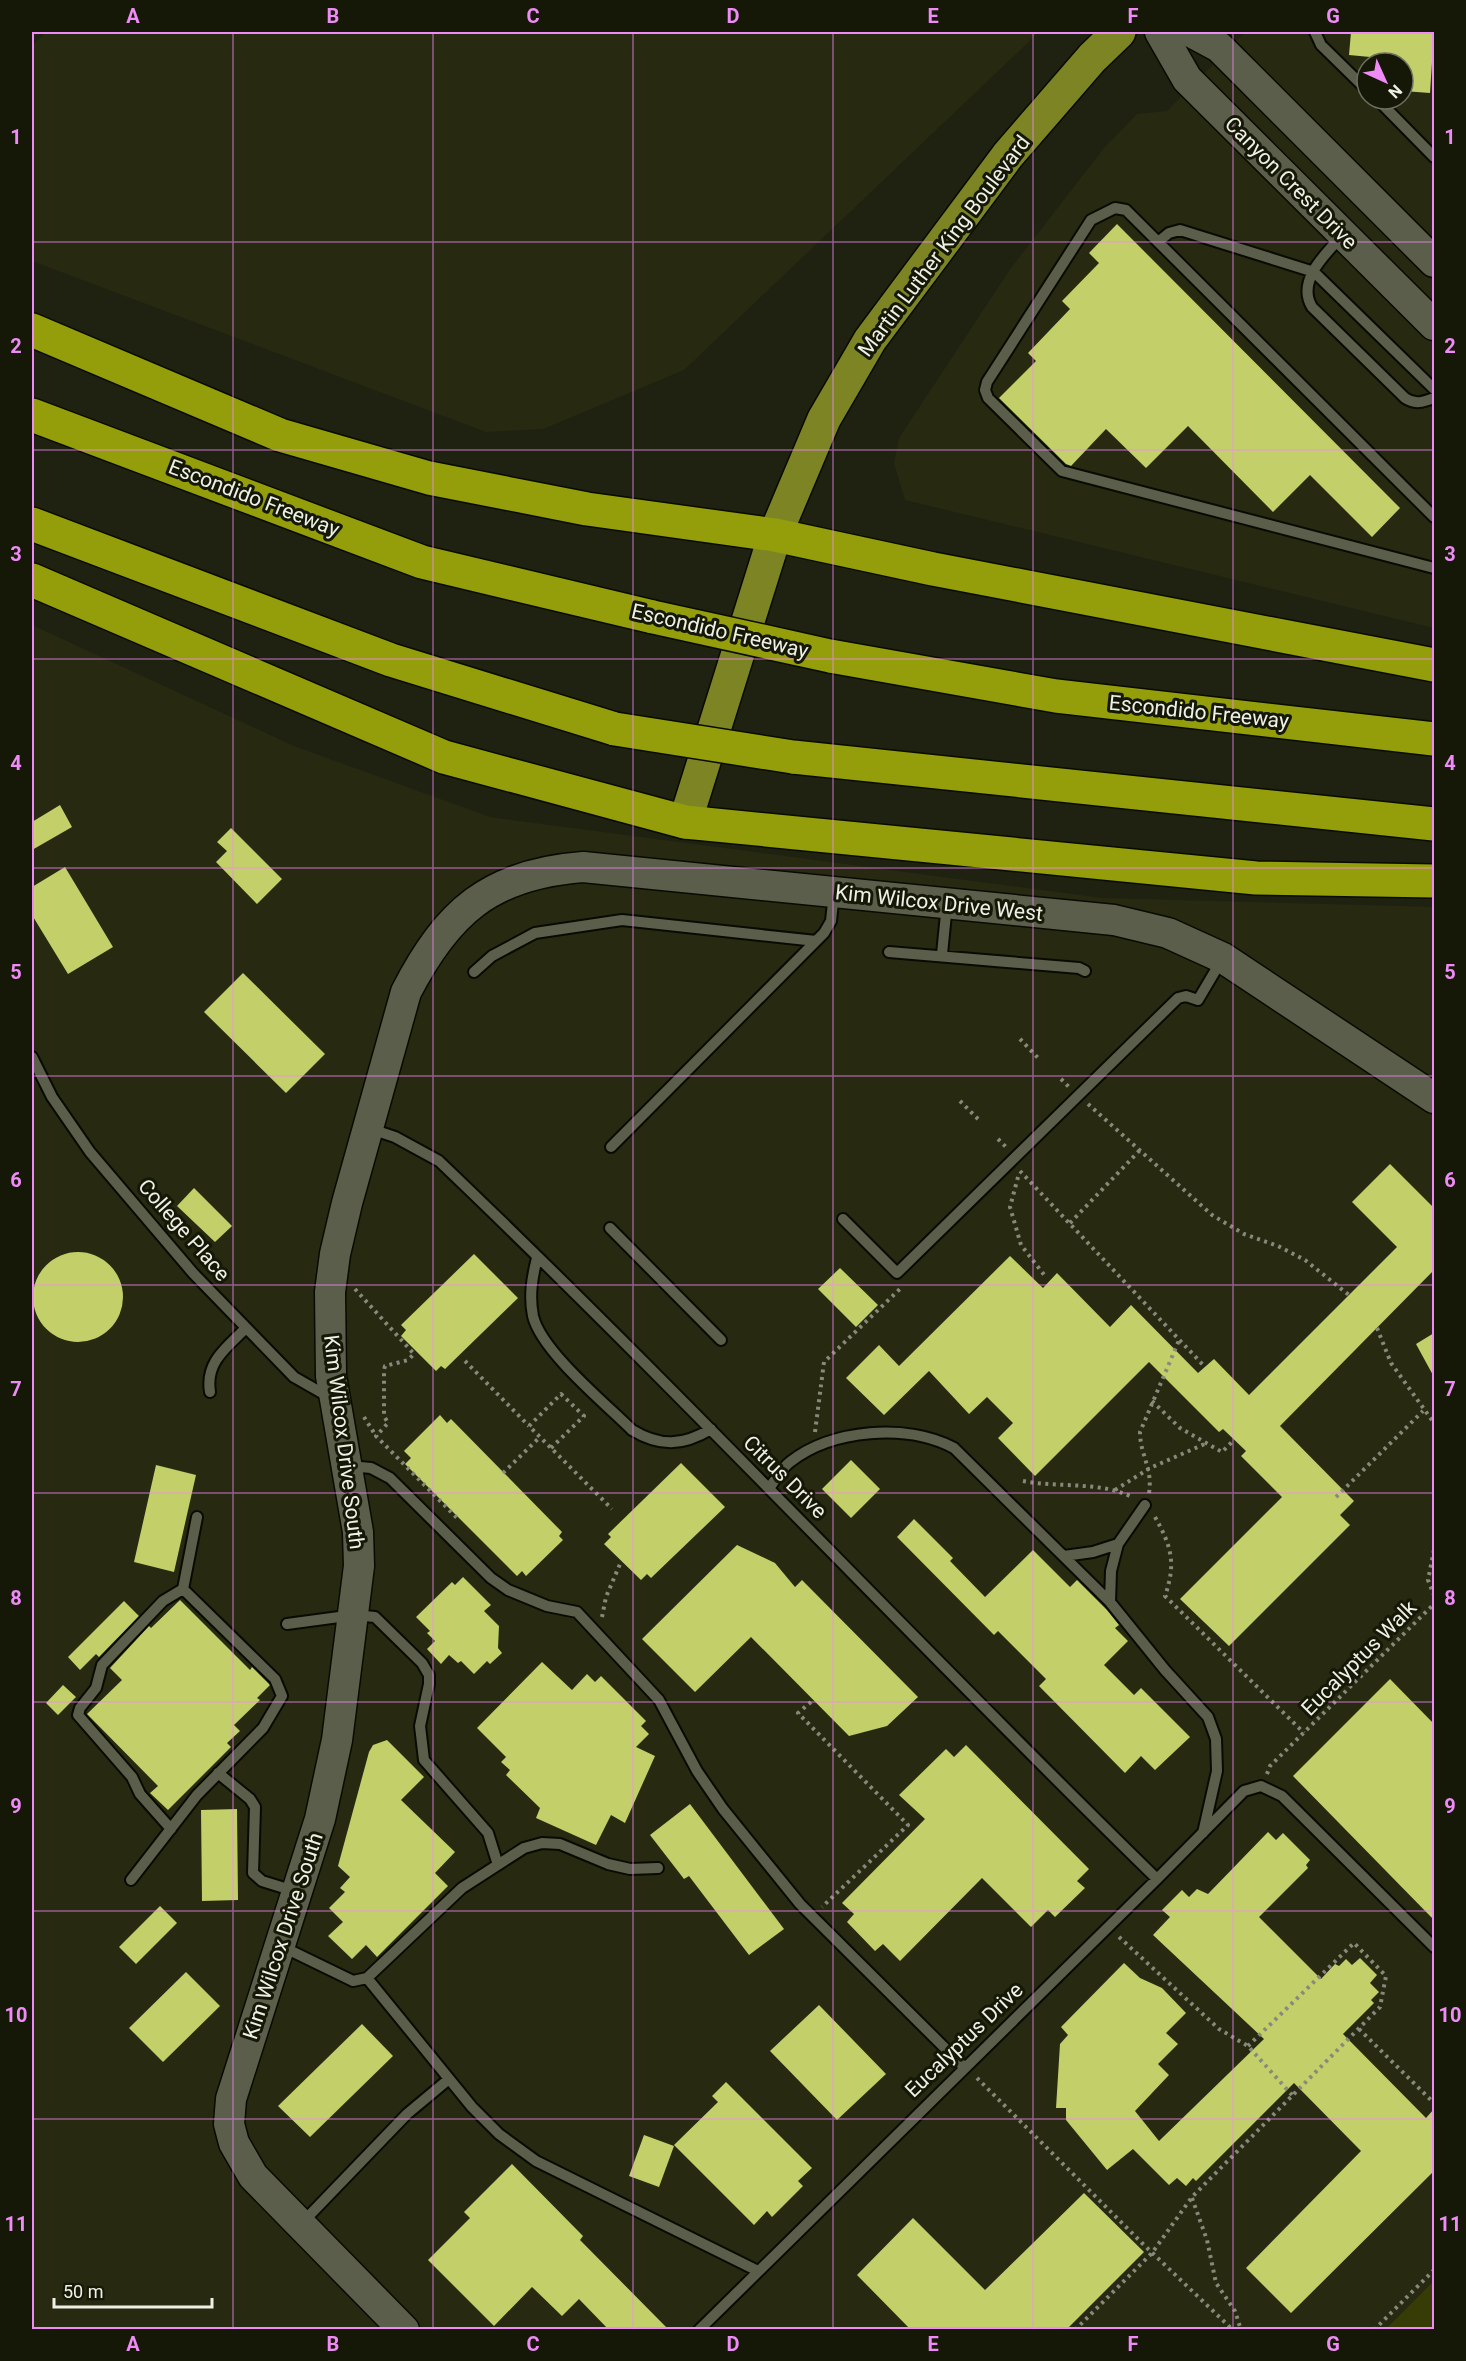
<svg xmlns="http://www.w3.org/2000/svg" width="1466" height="2361" font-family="Roboto,sans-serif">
	<rect width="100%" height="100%" fill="#1f2210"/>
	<path fill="#272a11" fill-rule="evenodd" d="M46,32H1039L684,370L543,429L486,432L32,261V46Z
		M1245,32H1434V628L905,500L894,463L899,438L1011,268L1104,148L1137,114L1167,111ZM1367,63H1403V99H1367Z
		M32,625L294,746L490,817L1102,898L1434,907V2329L32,2330Z"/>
	<path fill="#373c06" d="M1434,2281V2329H1386Z"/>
	<path fill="#c3cf68" d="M1351,32H1434L1430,93L1403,91L1402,60L1349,55Z
		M1117,224L1400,508L1372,537L1310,475L1273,512L1188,426L1146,468L1106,429L1071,466L1066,464L999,398L1036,361L1028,353L1070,309L1062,301L1099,263L1089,253Z
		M60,805L72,827L32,850V822Z
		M231,828L282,879L257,904L216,862L227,851L217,842Z
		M65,867L113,947L68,974L32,915V887Z
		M243,973L325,1054L286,1093L204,1012Z
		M1390,1164L1434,1208V1270L1280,1426L1354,1501L1340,1515L1350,1525L1229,1646L1180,1599L1282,1497L1241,1456L1246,1451L1223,1429L1219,1432L1149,1362L1035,1476L998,1438L1013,1423L987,1397L969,1414L929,1371L884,1415L846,1378L879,1345L899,1366L1010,1256L1043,1288L1057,1273L1110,1327L1131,1305L1198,1373L1214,1359L1249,1395L1397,1247L1352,1202Z
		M194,1188L232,1226L215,1242L177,1206Z
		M33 1297a45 45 0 1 1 90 0a45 45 0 1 1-90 0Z
		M474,1254L518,1298L445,1369L441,1366L436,1371L401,1336L406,1330L401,1325Z
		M840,1268L878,1305L856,1327L818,1289Z
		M1434,1333V1377L1416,1344Z
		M440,1415L447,1423L451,1419L562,1532L559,1536L563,1540L526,1576L522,1571L517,1576L405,1464L411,1458L404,1451Z
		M851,1460L880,1489L851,1518L822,1489Z
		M681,1463L725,1507L651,1578L647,1574L641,1580L604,1544L611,1537L608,1534Z
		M156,1465L196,1475L174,1572L134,1562Z
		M914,1519L953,1558L950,1561L985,1597L1033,1550L1070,1587L1077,1580L1107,1610L1119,1625L1115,1628L1128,1641L1104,1665L1134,1695L1141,1688L1190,1737L1155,1770L1141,1756L1125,1773L1039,1686L1046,1679L998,1631L994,1635L897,1537Z
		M737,1545L775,1563L795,1587L802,1580L918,1697L887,1726L849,1736L751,1637L695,1692L642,1639Z
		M463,1577L491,1605L484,1611L499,1626L498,1648L502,1653L490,1664L487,1661L474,1674L461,1661L458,1663L449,1655L441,1664L427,1649L435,1641L427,1633L430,1631L416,1617L452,1582L455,1585Z
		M180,1600L250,1670L252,1667L270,1685L257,1698L260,1700L234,1725L240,1731L227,1743L231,1747L168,1810L150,1793L158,1786L87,1714L122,1680L110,1668L149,1626L151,1628Z
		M124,1601L139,1616L99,1657L96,1654L80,1670L68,1657Z
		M542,1662L572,1690L587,1674L595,1682L601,1676L646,1721L641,1726L649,1734L636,1747L655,1756L625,1823L611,1815L596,1845L536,1818L540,1808L506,1775L510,1770L501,1762L506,1757L477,1728Z
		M1390,1679L1434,1724V1920L1293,1776Z
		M63,1685L76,1697L58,1715L46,1703Z
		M387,1740L424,1777L401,1800L455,1852L435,1873L448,1886L377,1957L366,1945L352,1959L328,1936L343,1922L329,1908L345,1892L340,1888L350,1877L338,1866L369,1752L373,1745Z
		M966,1745L1089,1869L1077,1881L1085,1888L1055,1917L1048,1910L1031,1927L982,1878L900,1961L883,1944L875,1951L847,1922L854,1914L842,1903L925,1819L899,1795L946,1749L954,1757Z
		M690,1804L784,1929L749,1955L689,1876L684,1879L650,1835Z
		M237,1809L238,1900L202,1901L201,1810Z
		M1268,1832L1276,1840L1283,1833L1310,1860L1306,1865L1308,1868L1259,1917L1321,1979L1335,1964L1339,1966L1346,1959L1352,1965L1360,1958L1377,1975L1370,1983L1379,1992L1371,2000L1374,2003L1343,2034L1426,2118L1434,2109V2171L1291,2313L1246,2268L1361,2151L1294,2083L1196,2181L1193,2178L1186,2186L1177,2178L1169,2185L1133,2149L1107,2170L1066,2120V2108H1056L1060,2044L1068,2035L1061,2027L1124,1963L1140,1978L1162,1988L1186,2013L1166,2033L1178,2044L1158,2064L1169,2075L1135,2111L1159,2141L1264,2039L1153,1935L1170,1917L1162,1910L1182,1890L1189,1897L1197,1889L1208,1894Z
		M160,1906L177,1923L136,1964L119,1947Z
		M186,1972L220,2006L163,2062L129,2028Z
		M819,2005L886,2074L837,2120L770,2051Z
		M362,2024L393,2056L310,2137L278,2106Z
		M726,2082L812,2168L798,2181L803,2186L772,2217L767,2211L754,2225L674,2145L718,2102L712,2096Z
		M644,2135L674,2146L659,2187L629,2176Z
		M512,2164L583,2236L580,2240L669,2330H609L579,2299L562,2316L532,2287L494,2326L428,2260L470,2218L464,2212Z
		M1084,2193L1144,2252L1066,2330H911L857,2275L913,2218L985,2290Z"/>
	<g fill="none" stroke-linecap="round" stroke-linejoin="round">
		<g stroke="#090b00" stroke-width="14">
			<path id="lane" d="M1315,32L1321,45L1367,90
				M1377,99L1434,157
				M1343,235C1326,253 1296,281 1312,307L1405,398C1415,405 1423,402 1434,398
				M1158,242L1169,233L1180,230L1314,272L1434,389
				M1434,517L1126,210L1115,208L1091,220L987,382L985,390L988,398L1062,471L1434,568
				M889,952L1079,968L1085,971
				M942,954L947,904
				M474,972L492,956L535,933L622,920L816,941
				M32,1057L52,1097L90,1152L193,1273L294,1377L329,1397
				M371,1129L395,1137L439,1161C684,1395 915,1643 1157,1879
				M611,1147L824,933L831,921L834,893
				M843,1219L897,1273L1178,998L1186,996L1198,1000L1221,961
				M610,1228L721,1340
				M537,1258C532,1278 529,1296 533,1316C541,1351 606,1404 632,1430C660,1447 683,1446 711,1429
				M210,1392C205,1362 227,1347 246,1328
				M349,1466L371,1468L390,1478L491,1578L508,1590L547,1606L577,1612L659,1700L697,1771L723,1809L800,1904L964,2067
				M770,1487C776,1479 782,1468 790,1462C832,1429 907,1423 954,1448L1110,1602L1165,1670L1208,1717L1216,1739L1217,1771L1203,1833
				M1118,1544L1145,1505
				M1064,1556L1093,1552L1118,1544L1111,1571L1110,1602
				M287,1624L354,1615L375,1617L422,1663L429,1675V1684L420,1726L424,1760L488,1833L498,1865
				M218,1773L250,1799L255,1807L253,1873L262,1881L294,1891
				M171,1829L140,1794L132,1777L78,1715L80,1708L96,1688L102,1665L163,1601L183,1589
				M131,1880L197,1795L263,1728L282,1696L275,1679L183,1589L197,1517
				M283,1947L353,1981L367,1978L472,2107L499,2134L536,2161L758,2271
				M367,1978L462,1888L524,1848L542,1843L560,1844L608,1864L630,1869L658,1868
				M302,2223L407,2114L449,2079
				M699,2330L1157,1879L1244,1791L1261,1786L1282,1796L1434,1947"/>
		</g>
		<g stroke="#090b00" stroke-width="33">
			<path id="secondary" d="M1160,32L1187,79L1434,325
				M1191,32L1219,47L1434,262
				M404,2330L253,2176L234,2143L229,2124L231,2099L320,1819L337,1740L359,1566L358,1532L331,1376L330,1292L335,1254L347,1203L406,992C447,912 490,874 583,867L1114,920L1168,933L1223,958L1434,1098"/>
		</g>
		<g stroke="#090b00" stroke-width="36">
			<path id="primary" d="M685,822L775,535L824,419L870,340L1008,155L1092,58L1119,32"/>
		</g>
		<g stroke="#090b00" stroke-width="36">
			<path id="highway" d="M32,330L280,435L429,478L587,509L775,535L933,569L1434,665
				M32,415L422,562L653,617
				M32,524L391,660L615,729
				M32,580L444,757L685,822L1256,878L1434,881
				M830,656L1056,696L1434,739
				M793,757L1434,824"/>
		</g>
		<path stroke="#87897b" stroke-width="4" stroke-dasharray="3 4.5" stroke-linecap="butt" d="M1020,1039L1039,1059
			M1061,1079L1069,1087
			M960,1101L981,1122
			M1088,1104L1212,1215L1244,1234L1278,1246L1305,1260L1349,1295
			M998,1139L1006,1147
			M1020,1171L1205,1367
			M1018,1177L1010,1207L1021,1245L1045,1276
			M1070,1223L1140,1150
			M355,1289L414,1354L408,1360L385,1366L384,1370V1416L388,1423L376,1436L457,1518
			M1377,1328L1391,1363L1434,1423
			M465,1361L529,1426
			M1152,1401L1180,1428L1222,1452L1234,1440
			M364,1417L376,1436
			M815,1432L824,1362L902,1287
			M551,1448L584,1416L561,1394L529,1426C557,1454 584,1481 612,1509
			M503,1473L540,1437
			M1023,1481C1059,1488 1099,1481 1132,1497
			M1115,1490L1150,1468L1207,1443
			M1149,1493C1153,1468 1140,1455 1140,1432L1180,1338
			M1336,1497L1423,1411
			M1155,1517C1172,1547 1176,1564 1165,1596L1304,1733
			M1434,1550L1428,1580L1434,1595
			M602,1617L606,1597L620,1564
			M811,1702L798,1713L908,1825L822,1907
			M1267,1774L1270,1766L1434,1604
			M1119,1937L1219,2029L1248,2046L1292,2095
			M1359,2029L1434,2103
			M977,2078L1143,2244L1233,2330
			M1192,2198L1207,2240L1216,2283L1235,2311L1241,2330
			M1075,2330L1152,2253L1192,2197L1380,2007L1386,1976L1354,1943L1248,2046
			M1374,2330L1434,2270"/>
		<use href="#lane" stroke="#5b5e4a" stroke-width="10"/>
		<use href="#secondary" stroke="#5b5e4a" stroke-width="30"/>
		<use href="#primary" stroke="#7d8424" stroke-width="33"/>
		<use href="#highway" stroke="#939e0a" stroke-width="33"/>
		<g stroke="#090b00" stroke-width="36" stroke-linecap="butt">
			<path id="highway-bridge" d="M653,617L830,656
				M615,729L793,757"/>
		</g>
		<use href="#highway-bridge" stroke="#939e0a" stroke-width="33"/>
	</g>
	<path fill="none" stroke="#ef8bf6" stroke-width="1.5" stroke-opacity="0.55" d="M233,32V2330M433,32V2330M633,32V2330M833,32V2330M1033,32V2330M1233,32V2330M32,242H1434M32,450H1434M32,659H1434M32,868H1434M32,1076H1434M32,1285H1434M32,1493H1434M32,1702H1434M32,1911H1434M32,2119H1434"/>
	<g text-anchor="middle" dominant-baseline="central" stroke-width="6" stroke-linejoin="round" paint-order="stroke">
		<g font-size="21" fill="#eff1e6" stroke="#161807">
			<text transform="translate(1291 183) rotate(45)">Canyon Crest Drive</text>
			<text transform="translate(944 246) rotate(-53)">Martin Luther King Boulevard</text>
			<text transform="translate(254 498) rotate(21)">Escondido Freeway</text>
			<text transform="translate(720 631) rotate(13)">Escondido Freeway</text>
			<text transform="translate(1199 712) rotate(6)">Escondido Freeway</text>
			<text transform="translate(939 903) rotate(6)">Kim Wilcox Drive West</text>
			<text transform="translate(184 1230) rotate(49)">College Place</text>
			<text transform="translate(344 1442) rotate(83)">Kim Wilcox Drive South</text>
			<text transform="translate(785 1477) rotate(45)">Citrus Drive</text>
			<text transform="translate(1359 1658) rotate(-45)">Eucalyptus Walk</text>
			<text transform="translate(283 1936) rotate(-72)">Kim Wilcox Drive South</text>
			<text transform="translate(964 2040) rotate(-44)">Eucalyptus Drive</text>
		</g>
	</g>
	<rect width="1466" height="2361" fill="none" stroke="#161807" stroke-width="66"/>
	<g transform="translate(1385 81) rotate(135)"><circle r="28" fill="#161807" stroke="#6d6f60" stroke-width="1.5"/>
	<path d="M0-4.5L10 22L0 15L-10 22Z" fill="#ef8bf6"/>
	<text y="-9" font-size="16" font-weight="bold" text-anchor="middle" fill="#eff1e6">N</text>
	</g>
	<path d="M54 2298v9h158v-9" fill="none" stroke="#eff1e6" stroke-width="3"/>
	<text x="63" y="2298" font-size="18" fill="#eff1e6" stroke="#161807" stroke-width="4.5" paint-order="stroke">50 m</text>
	<rect x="33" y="33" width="1400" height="2295" fill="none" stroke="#ef8bf6" stroke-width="2"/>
	<g font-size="20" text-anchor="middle" font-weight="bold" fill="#ef8bf6">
		<text x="133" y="23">A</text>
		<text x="333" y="23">B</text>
		<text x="533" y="23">C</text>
		<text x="733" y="23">D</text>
		<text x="933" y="23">E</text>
		<text x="1133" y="23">F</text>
		<text x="1333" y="23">G</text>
		<text x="16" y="144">1</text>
		<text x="1450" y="144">1</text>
		<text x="16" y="353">2</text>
		<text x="1450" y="353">2</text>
		<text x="16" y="561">3</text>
		<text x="1450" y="561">3</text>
		<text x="16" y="770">4</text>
		<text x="1450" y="770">4</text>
		<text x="16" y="979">5</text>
		<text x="1450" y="979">5</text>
		<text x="16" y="1187">6</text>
		<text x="1450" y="1187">6</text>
		<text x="16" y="1396">7</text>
		<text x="1450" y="1396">7</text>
		<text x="16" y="1605">8</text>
		<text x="1450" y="1605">8</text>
		<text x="16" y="1813">9</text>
		<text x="1450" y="1813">9</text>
		<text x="16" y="2022">10</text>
		<text x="1450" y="2022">10</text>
		<text x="16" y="2231">11</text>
		<text x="1450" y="2231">11</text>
		<text x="133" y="2351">A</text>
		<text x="333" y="2351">B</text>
		<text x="533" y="2351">C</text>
		<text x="733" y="2351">D</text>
		<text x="933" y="2351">E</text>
		<text x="1133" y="2351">F</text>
		<text x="1333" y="2351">G</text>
	</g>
</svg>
